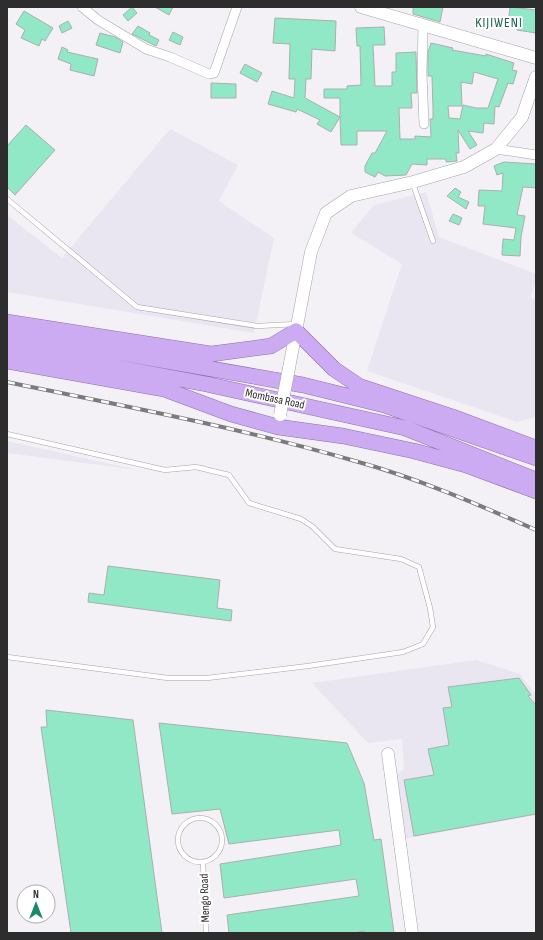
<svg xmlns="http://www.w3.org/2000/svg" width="543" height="940" font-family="'Sofia Sans Condensed',sans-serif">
	<rect width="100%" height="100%" fill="#f3f1f6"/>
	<path fill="#e9e5f1" d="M170,129L238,165L219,201L274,238L254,333L7,292V215L62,258Z
		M426,192L439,237L536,274V282L530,297L536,300V417L517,422L367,371L402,264L351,233L374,205Z
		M7,441L138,470L7,453Z
		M476,660L520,674L536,695V815L404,839L396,774L404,770L402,739L368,743L312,683Z"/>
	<path fill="#91e8c7" stroke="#aaafad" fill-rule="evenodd" d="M132,7L137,13L128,21L123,15Z
		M155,7H173L169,15Z
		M413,7H443L440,22L413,14Z
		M510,7L536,10V33L517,30V25L508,24Z
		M24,11L53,28L45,41L42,39L39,46L21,38L25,30L16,24Z
		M275,18L336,21L335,51L312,49L311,79H306L305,98L340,117V98H324V89H347V86L361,85L360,46H357L356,28L384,27L385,45H373L375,86H392V72H396V53L416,52L417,93H411L412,108H399L400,139H415V136L431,137L430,119H433V108L432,76H428V52L431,43L453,48L452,50L486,56V54L514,63L512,70L517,71L513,84L508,83L499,107L495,106L494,124L484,123L483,133L468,131L477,145L470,149L458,130L459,153H456L457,161L446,162V159H427V165L412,164L406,175L385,176L378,172L375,177L365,172V166L372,153H375L387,131H357V145H341L340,117L331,132L317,124L320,120L297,109L296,112L268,104L272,91L294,98L295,79H289L290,44L273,43ZM474,72L498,79L488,108H476L463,105L460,119L449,118L448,106H462L461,82L472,84Z
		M68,21L72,28L62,33L59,26Z
		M138,26L150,33L149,35L159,40L156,46L132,34Z
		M173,32L183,37L180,45L169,40Z
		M100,33L115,37L123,42L120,53L96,45Z
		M62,47L68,50L67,52L98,59L94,76L70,70L71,64L58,59Z
		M245,64L262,73L257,82L240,73Z
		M211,83L236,84V98H211Z
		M26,125L55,150L15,195L7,187V146Z
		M504,162L536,164V188L523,187L517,215L525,216L521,237L520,256L502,255L503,239L514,240L516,228L483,224L485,206H478L479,190L502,191L503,173L497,175L494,166Z
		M455,188L461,192L458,197L469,202L466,209L447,196Z
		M453,214L462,218L459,225L449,221Z
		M108,566L220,580L217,608L232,610L231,621L88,602L89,593L104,595Z
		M519,678L531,695L528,696L536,705V814L414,836L404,780L434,775L428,749L449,745L443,708L452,707L448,687Z
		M46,710L133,720L162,933H71L41,727H47Z
		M159,723L347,743L364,783L374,840L381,839L394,933H364V931L353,933H229L227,915L359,896L356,879L224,898L220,864L341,845L339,830L229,844L220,809L172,814Z"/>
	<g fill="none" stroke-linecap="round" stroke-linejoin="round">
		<g stroke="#a5a4a8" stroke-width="5.5">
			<path id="service" d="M413,184L433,241
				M7,199L137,307L257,326L296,324
				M7,434L165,470L196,467L229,475L249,503L301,519L313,527L335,549L401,559L419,567L430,608L433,627L423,644L403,652L308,666L207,678H168L7,657
				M178 840a22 22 0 1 1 44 0a22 22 0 1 1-44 0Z
				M203,862L206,933"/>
		</g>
		<g stroke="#a5a4a8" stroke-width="10">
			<path id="minor" d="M82,7L98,20L146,49L170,57L209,74L214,73L237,7
				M423,25L422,73L424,124
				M496,149L536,155"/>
		</g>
		<g stroke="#a5a4a8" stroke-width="13">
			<path id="tertiary" d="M361,7L536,58
				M289,368L311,252L326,213L351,196L413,182L464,167L496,149L522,117L536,77
				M388,754L412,933"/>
		</g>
		<g stroke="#8c71ac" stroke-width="16">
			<path id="trunk" d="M7,322L211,354L271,346L296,331L334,369L359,386L453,417L536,448
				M7,333L303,385L384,405L536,458
				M7,347L206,384L405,428L536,480
				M7,361L164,389L231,414L278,427L343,436L414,451L466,465L536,491"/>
		</g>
		<use href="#service" stroke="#fff" stroke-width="4.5"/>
		<use href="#minor" stroke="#fff" stroke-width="9"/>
		<use href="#tertiary" stroke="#fff" stroke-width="12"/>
		<use href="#trunk" stroke="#ccabf3" stroke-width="15"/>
		<g stroke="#7b7a7d" stroke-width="4">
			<path id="rail" d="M7,382C124,406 241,428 355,461C417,478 477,504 536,530"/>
		</g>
		<use href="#rail" stroke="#fff" stroke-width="2.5" stroke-dasharray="8" stroke-linecap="butt"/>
		<g stroke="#a5a4a8" stroke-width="13" stroke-linecap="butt">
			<path id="tertiary-bridge" d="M280,415L289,368"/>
		</g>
		<use href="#tertiary-bridge" stroke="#fff" stroke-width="12"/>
	</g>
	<g text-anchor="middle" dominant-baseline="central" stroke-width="4" stroke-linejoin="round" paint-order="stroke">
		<g font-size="12" fill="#2d2d2e" stroke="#fff">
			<text transform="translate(275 399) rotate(12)">Mombasa Road</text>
			<text transform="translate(205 898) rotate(-92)">Mengo Road</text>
		</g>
		<g font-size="14" letter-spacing="1" fill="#18614b" stroke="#fff">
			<text x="499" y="22">KIJIWENI</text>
		</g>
	</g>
	<rect width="543" height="940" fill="none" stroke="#2d2d2e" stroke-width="16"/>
	<g transform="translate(36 904)"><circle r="19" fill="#ffffff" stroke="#ababab"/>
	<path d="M0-3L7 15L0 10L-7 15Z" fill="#188969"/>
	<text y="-6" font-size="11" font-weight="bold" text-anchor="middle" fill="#2d2d2e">N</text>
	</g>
</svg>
